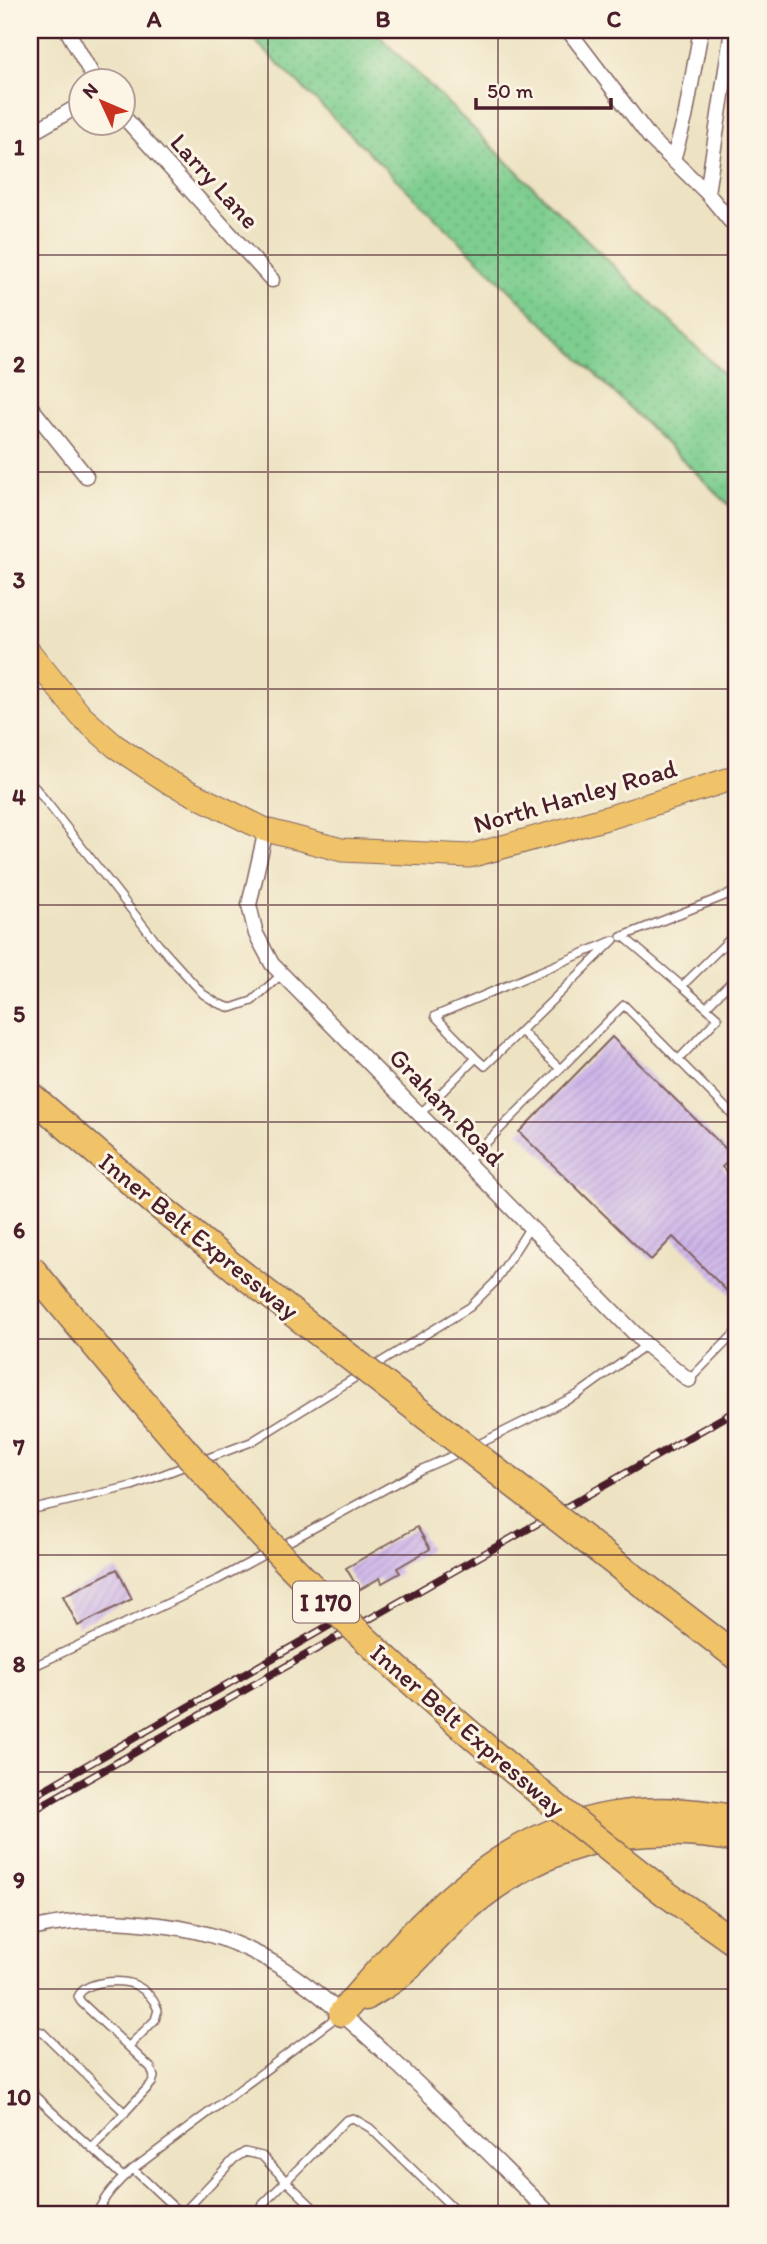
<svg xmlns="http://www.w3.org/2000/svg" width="767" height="2244" font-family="Itim,sans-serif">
	<defs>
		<pattern id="grass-dots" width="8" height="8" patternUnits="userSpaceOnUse" patternTransform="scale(1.75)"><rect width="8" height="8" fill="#7ece8f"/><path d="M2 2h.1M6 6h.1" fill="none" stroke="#6eb07c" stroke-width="1.8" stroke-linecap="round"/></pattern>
		<pattern id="building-hatch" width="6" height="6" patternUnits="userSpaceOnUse" patternTransform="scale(1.75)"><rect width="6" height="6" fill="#ceb6e9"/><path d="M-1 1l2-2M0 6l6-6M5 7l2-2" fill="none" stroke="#b29cc8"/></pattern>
	</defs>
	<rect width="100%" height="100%" fill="#fcf5e5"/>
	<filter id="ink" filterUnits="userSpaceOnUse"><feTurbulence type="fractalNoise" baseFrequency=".0143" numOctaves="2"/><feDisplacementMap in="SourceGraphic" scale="14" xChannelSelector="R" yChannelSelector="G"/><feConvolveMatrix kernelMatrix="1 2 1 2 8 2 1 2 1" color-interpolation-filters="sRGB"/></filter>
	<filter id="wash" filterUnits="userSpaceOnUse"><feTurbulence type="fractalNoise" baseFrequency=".00686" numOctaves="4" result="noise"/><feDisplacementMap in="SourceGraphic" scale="28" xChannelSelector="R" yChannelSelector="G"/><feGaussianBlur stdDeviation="1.57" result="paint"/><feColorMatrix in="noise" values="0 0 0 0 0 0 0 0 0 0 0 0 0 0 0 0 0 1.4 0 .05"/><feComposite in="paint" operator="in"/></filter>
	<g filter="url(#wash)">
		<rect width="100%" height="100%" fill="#ede3c3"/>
		<path fill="url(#grass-dots)" stroke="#64765d" stroke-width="2" d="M244,30H373L737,387V513Z"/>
		<g id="blocks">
			<path fill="url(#building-hatch)" d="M612,1037L733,1156L722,1167L737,1182V1301L673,1237L651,1260L519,1132Z
				M417,1527L430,1549L397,1568L400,1573L382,1583L380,1578L359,1590L346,1568Z
				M117,1569L132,1599L78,1626L63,1596Z"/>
		</g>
	</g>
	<g filter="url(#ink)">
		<use href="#blocks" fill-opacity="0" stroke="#836460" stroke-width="2"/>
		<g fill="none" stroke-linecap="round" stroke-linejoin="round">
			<g stroke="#836460" stroke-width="10">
				<path id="service" d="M30,781L158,944L203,994L217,1003L231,1008L252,1001L282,974
					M623,936L682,986L737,932
					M621,937L737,891
					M706,1007L737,976
					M521,1031L559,1068
					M678,1060L718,1018L682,986
					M420,1114L476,1058L485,1066L614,940L435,1016L476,1058
					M467,1162L624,1005L737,1119
					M371,1368L470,1307L495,1282L530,1227
					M689,1380L737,1331
					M475,1446L577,1395L646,1345
					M200,1461L251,1442L361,1374
					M30,1510L132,1486L188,1465
					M279,1547L420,1470L461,1452
					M30,1668L219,1579L269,1552
					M30,2046L32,2036L37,2031L42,2032L125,2113
					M30,2079L34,2095L123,2177
					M92,2148L152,2083L154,2077L151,2068L81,2002L78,1997C84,1981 121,1978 135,1985C146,1990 154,1999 158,2010L155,2020L129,2046
					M133,2169L181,2214
					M97,2214C103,2197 119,2180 133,2169L338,2016
					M182,2214L234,2159L245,2152L262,2156L286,2181L253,2214
					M320,2214L286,2181L346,2120L353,2118L370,2128L459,2214"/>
			</g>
			<g stroke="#836460" stroke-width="17">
				<path id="minor" d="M67,30L95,80
					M568,30L651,139L707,193L737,229
					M122,115L272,280
					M30,134L80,105
					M673,160L685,118L701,30
					M707,193L732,30
					M30,406L86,476
					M266,830L249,905L256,934L272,964L646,1345L689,1380
					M30,1930C61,1920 97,1920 130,1922C165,1925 200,1929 233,1943C291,1965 338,2010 383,2051C440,2104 495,2159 550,2214"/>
			</g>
			<g stroke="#836460" stroke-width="25">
				<path id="primary" d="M30,653L81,716L115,746L169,782L266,830L342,850L470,856L614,816L737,777"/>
			</g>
			<g stroke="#836460" stroke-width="29">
				<path id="motorway" d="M30,1095L154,1202L236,1269
					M623,1569L737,1657
					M665,1893L737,1944
					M366,1997C378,1989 392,1982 402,1973C428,1949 451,1920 479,1898C556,1837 642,1822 737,1839
					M342,2013C452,1883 551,1782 737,1819"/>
			</g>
			<use href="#service" stroke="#fff" stroke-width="7"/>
			<use href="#minor" stroke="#fff" stroke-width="14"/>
			<use href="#primary" stroke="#f0c369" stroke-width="23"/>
			<use href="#motorway" stroke="#f0c369" stroke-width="26"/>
			<g stroke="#4a1f2b" stroke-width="8">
				<path id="rail" d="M30,1798L330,1625
					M30,1812L737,1410"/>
			</g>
			<use href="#rail" stroke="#fcf5e5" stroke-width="5" stroke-dasharray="16" stroke-linecap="butt"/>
			<g stroke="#836460" stroke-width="29" stroke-linecap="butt">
				<path id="motorway-bridge" d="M30,1267C122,1378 214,1490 317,1592C426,1701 544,1799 665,1893
					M236,1269L623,1569"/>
			</g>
			<use href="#motorway-bridge" stroke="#f0c369" stroke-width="26"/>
		</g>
	</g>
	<path fill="none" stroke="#4a1f2b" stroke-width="2" stroke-opacity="0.55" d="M268,30V2214M498,30V2214M30,255H737M30,472H737M30,689H737M30,905H737M30,1122H737M30,1339H737M30,1555H737M30,1772H737M30,1989H737"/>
	<g text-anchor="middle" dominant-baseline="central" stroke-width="6" stroke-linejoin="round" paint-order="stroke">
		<rect fill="#fcf5e5" stroke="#7f5f63" stroke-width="2" x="293" y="1581.5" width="66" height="41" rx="5"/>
		<g font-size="24" font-weight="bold" fill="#4a1f2b">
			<text x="326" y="1602">I 170</text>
		</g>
		<g font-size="26" fill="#4a1f2b" stroke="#fcf5e5">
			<text transform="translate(215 181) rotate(48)">Larry Lane</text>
			<text transform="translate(575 796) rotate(-16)">North Hanley Road</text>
			<text transform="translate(447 1107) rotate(46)">Graham Road</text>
			<text transform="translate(199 1236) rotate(39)">Inner Belt Expressway</text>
			<text transform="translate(468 1730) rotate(41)">Inner Belt Expressway</text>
		</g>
	</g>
	<rect width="767" height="2244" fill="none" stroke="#fcf5e5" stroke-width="77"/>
	<g transform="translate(102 102) rotate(314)"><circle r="33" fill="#fcf5e5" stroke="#b59f9b" stroke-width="2"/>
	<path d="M0-5L12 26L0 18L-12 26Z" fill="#c8321e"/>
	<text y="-10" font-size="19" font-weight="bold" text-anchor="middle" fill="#4a1f2b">N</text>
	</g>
	<path d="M476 98v10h135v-10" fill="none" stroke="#4a1f2b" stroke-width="3.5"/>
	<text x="487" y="98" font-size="21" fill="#4a1f2b" stroke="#fcf5e5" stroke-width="5" paint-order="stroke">50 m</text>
	<rect x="38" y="38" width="690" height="2168" fill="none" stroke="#4a1f2b" stroke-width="2.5"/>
	<g font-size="23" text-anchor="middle" font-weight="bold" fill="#4a1f2b">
		<text x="154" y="27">A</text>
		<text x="383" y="27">B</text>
		<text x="614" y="27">C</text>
		<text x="19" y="155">1</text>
		<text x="19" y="372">2</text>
		<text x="19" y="588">3</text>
		<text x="19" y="805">4</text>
		<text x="19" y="1022">5</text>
		<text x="19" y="1238">6</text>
		<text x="19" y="1455">7</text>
		<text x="19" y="1672">8</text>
		<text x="19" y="1888">9</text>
		<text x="19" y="2105">10</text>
	</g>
</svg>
